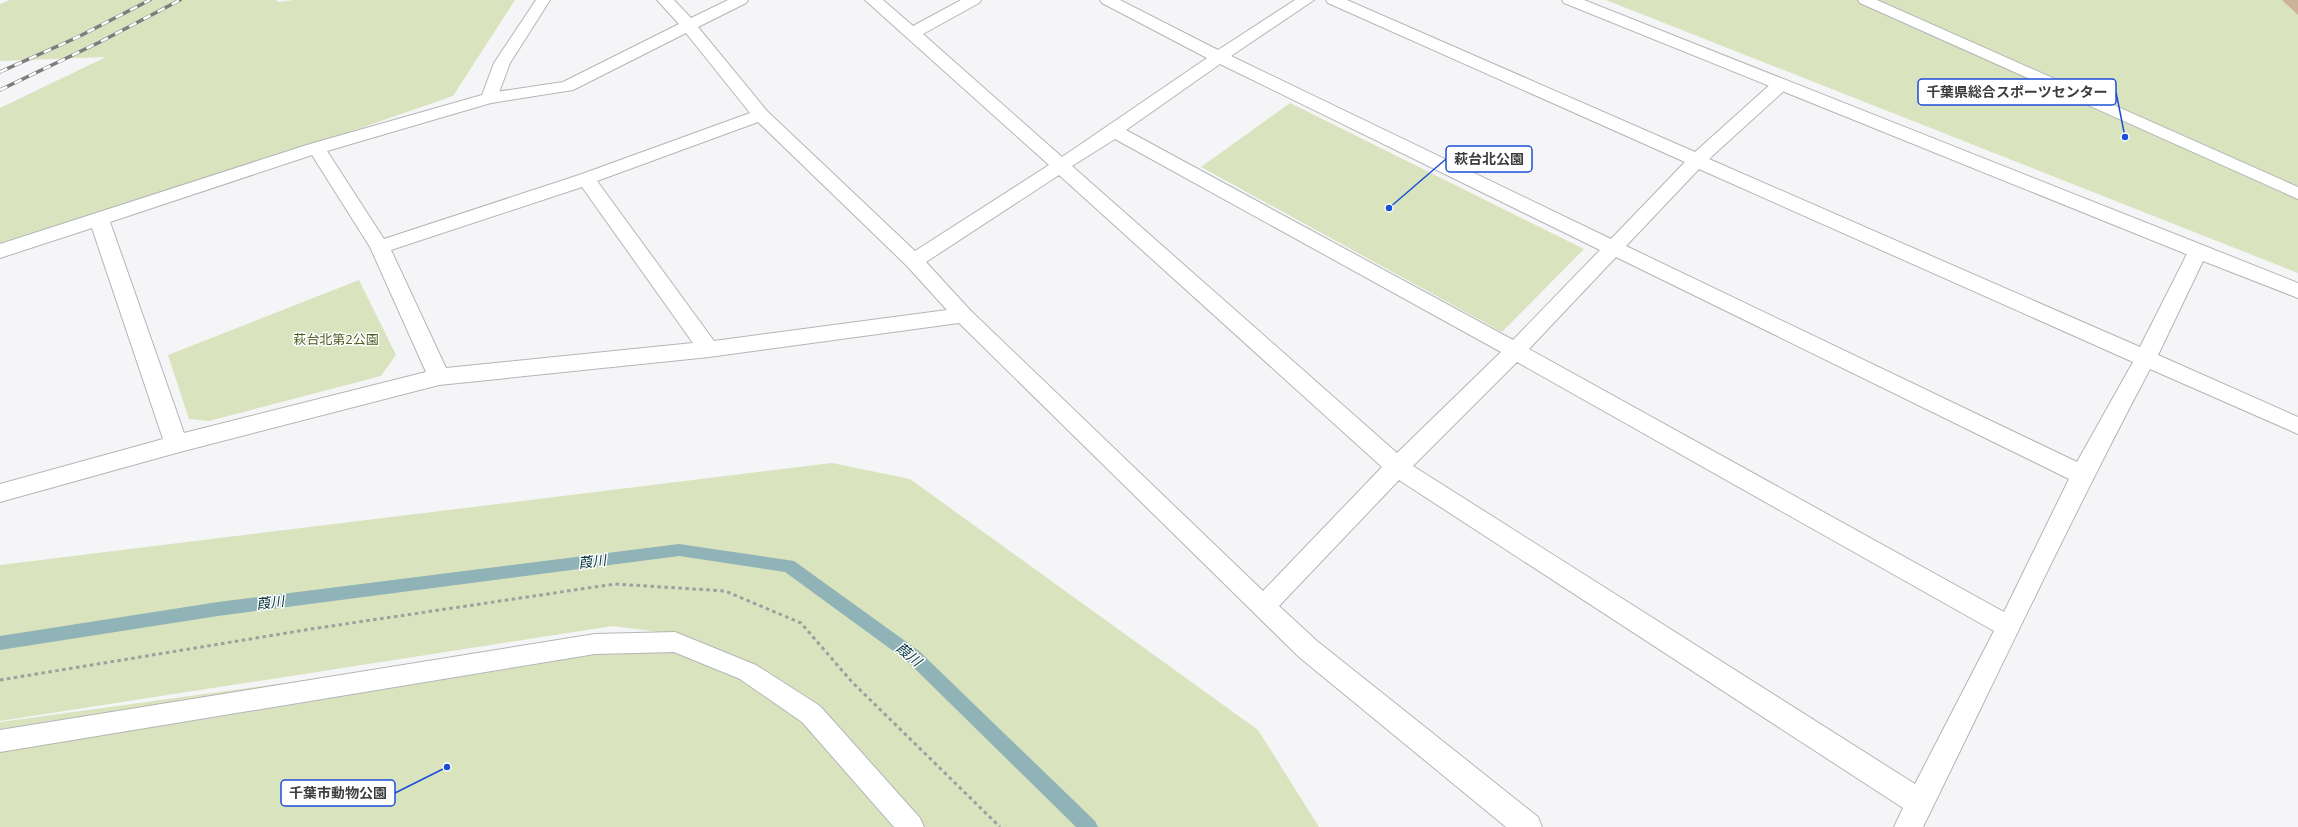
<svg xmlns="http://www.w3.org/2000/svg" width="2298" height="827" font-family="'Open Sans','Noto Sans JP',sans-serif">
	<rect width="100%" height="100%" fill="#f5f5f7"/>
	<path fill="#d9e3be" d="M10,0H275L279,2L294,0H515L453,96L0,253V108L106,57L0,61V4Z
		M1606,0H2298V273Z
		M1290,103L1584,249L1502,332L1201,167Z
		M359,280L396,355L381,376L209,421L189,419L168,355Z
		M832,463L910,479L1258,730L1319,827H0V722L659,632L613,626L0,721V565Z"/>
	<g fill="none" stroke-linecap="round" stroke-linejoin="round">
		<path fill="#90b3b7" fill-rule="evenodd" d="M679,544L794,561L919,651L1095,821L1098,827H1076L907,661L785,572L679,556L218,616L0,650V636L218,602Z"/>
		<g stroke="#b4b5b6" stroke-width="2">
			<path id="service" d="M536,0H550L510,63L497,98L495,101H483L481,98L494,63Z
				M1858,0H1877L2298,187V199L1860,3Z
				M675,632L756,665L820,706L920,818L924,827H894L802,722L740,679L674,652L595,654L0,752V730L595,634Z"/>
		</g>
		<g stroke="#b4b5b6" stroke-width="2">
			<path id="minor" d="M657,0H674L691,18L728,0H748L746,3L698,27L767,111L915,251L1049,165L865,0H883L913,26L961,0H981L979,3L923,34L1062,157L1207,58L1102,3L1100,0H1120L1218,50L1295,0H1314L1231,56L1611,239L1685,162L1328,3L1326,0H1347L1695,152L1774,81H1786L1789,85L1786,89L1709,159L2140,347L2191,246L2198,244L2205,246L2298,283V298L2203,261L2158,355L2298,417V434L2150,369C2070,520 1998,674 1923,827H1894L1903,808L1399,480L1279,606L1317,641L1538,817L1542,827H1506L1299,657L959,323L709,357L439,385L176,453L0,502V484L163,439L92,228L0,258V244L310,144L489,93L563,82L679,24ZM686,33L750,113L579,175L384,239L327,151L491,103L573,90ZM1220,64L1600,250L1513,340L1126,130ZM758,122L907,266L947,310L714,341L597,181ZM1115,139L1501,352L1397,453L1072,166ZM312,155L370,247L426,372L184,433L110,222ZM1699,169L2133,362L2077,462L1626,246ZM1059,175L1382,467L1263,591L970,310L926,262ZM582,187L693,343L446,368L391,250ZM1616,257L2069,479L2004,612L1529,349ZM1517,362L1994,631L1915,784L1413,466Z"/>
		</g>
		<g stroke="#b4b5b6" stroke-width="2">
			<path id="tertiary" d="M1562,0H1584L2205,246L2208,251L2205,256L2198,258L2191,256L1564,3Z"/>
		</g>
		<path stroke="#9f9fa0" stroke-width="3" stroke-dasharray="3.5 3.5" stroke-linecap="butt" d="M0,680L311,629L615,584L725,591L801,623L852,682L1000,827"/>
		<use href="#service" fill="#fff" fill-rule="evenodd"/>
		<use href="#minor" fill="#fff" fill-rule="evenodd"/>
		<use href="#tertiary" fill="#fff" fill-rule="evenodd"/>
		<g stroke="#7d7d7e" stroke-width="3.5">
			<path id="rail" d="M0,72L78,37L150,0
				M0,90L100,42L180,0"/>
		</g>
		<use href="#rail" stroke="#fff" stroke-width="2.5" stroke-dasharray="8" stroke-linecap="butt"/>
	</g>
	<path fill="#ccb299" d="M2282,0H2298V15Z"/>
	<g text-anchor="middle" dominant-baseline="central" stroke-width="3" stroke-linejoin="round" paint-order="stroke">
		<g font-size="13" fill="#4f5b22" stroke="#fff">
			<text x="336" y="339">萩台北第2公園</text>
		</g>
		<g font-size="14" font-style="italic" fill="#05363b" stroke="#fff">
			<text transform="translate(592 561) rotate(-7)">葭川</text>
			<text transform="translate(270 602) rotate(-7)">葭川</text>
			<text transform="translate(909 654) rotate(39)">葭川</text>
		</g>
	</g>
	<path fill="none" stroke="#1d4ed8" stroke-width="1.5" d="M2125 137L2116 92M1389 208L1446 159M447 767L395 793"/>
	<g fill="#1d4ed8" stroke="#fff" stroke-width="1.5">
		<circle cx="2125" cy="137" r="4"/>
		<circle cx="1389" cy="208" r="4"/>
		<circle cx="447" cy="767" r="4"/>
	</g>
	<g fill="#fff" stroke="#1d4ed8" stroke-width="1.5">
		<rect x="1918" y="79" width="198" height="26" rx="4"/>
		<rect x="1446" y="146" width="86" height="26" rx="4"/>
		<rect x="281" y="780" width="114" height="26" rx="4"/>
	</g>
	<g font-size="14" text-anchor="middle" font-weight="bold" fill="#3d3d3d">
		<text x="2017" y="97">千葉県総合スポーツセンター</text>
		<text x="1489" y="164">萩台北公園</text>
		<text x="338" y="798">千葉市動物公園</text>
	</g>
</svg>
